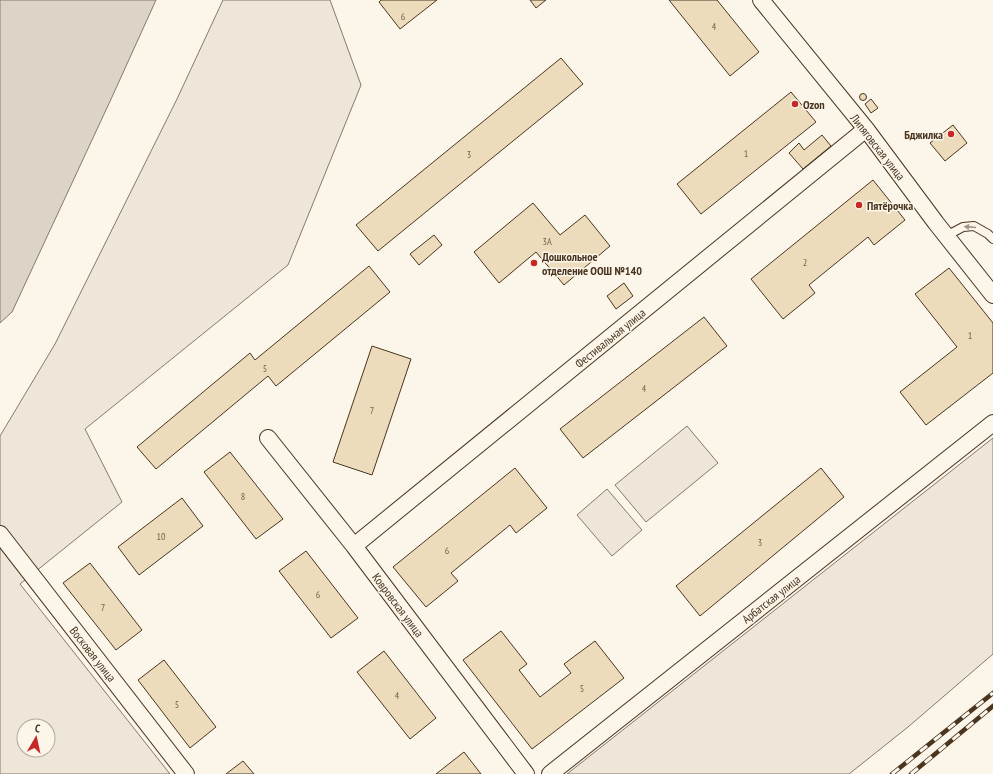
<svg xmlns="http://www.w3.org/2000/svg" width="993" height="774" font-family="'PT Sans Narrow',sans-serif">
	<rect width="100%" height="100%" fill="#fbf6e9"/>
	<path fill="#ede6d9" stroke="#887966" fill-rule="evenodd" d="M223,0H330L361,85L288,265L85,429L122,502L20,584L170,774H0V436L55,344L177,99ZM24,726H48V750H24Z
		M687,426L718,463L646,522L615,485Z
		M993,438V654L908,727L849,774H567Z
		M607,489L642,530L612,556L577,515Z"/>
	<path fill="#dcd4c6" stroke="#887966" d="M0,0H156L112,97L12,312L0,323Z"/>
	<path fill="#ecdcbc" stroke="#4a3520" d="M381,0H437L400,29L379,2Z
		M530,0H546L536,8Z
		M669,0H717L759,52L730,76Z
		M561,58L583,84L378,251L356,225Z
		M791,92L816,122L701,214L677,184Z
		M859.5 97a3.5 3.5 0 1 1 7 0a3.5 3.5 0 1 1-7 0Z
		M871,99L878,108L871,113L865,104Z
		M953,125L967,143L945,161L930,143Z
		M822,135L831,146L803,169L789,153L799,143L804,150Z
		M873,180L905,220L874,245L868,237L809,285L815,293L783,319L751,279Z
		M533,203L560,235L585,215L610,246L564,285L536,252L499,283L474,252Z
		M434,235L442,245L419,265L410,254Z
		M369,266L390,292L276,386L268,376L156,469L137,447L250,353L255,360Z
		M949,268L993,323V373L926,425L900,392L957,347L915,294Z
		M624,283L633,296L616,309L607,296Z
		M704,317L727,346L583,458L560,429Z
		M372,346L411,359L372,475L333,462Z
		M230,452L283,519L256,539L204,472Z
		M515,468L547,508L516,533L510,525L451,573L458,581L426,607L393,567Z
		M821,468L844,497L700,616L676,586Z
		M182,498L203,526L139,575L118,547Z
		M306,551L358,618L331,638L279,571Z
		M90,563L142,630L116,650L63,583Z
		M501,631L527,664L519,670L540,697L571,673L564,664L595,641L624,678L532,749L463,660Z
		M384,651L436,718L410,739L357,672Z
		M164,660L216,727L190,748L138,680Z
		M464,752L481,774H436Z
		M243,761L254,774H226Z"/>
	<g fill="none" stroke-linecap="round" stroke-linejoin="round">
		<g stroke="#4a3520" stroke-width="10">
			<path id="service" d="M946,236L963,227L974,226L988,234L993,239"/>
		</g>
		<g stroke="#4a3520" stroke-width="18">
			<path id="minor" d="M761,0L866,129L936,223L993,295
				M268,438L354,546L526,774
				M0,534L186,774
				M354,546L866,129
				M550,774L993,423"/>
		</g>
		<use href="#service" stroke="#fbf6e9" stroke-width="8"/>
		<use href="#minor" stroke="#fbf6e9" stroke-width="16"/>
		<g stroke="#4a3520" stroke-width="4.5">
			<path id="rail" d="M892,774L993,693
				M911,774L993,706"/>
		</g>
		<use href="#rail" stroke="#fbf6e9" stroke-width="3" stroke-dasharray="9" stroke-linecap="butt"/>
	</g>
	<defs><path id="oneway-solid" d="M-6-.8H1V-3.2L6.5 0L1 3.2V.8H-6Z"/></defs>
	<use fill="#a29684" href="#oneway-solid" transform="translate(970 227) rotate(-175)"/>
	<g fill="#c62828" stroke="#fbf6e9" stroke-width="1.5">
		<circle cx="795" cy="104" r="4"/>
		<circle cx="951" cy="134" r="4"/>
		<circle cx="859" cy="205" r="4"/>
		<circle cx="534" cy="263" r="4"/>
	</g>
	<g text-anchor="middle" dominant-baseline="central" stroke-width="3" stroke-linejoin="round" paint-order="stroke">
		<g font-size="10" fill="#725f47">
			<text x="403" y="16">6</text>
			<text x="714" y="26">4</text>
			<text x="746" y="153">1</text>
			<text x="469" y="154">3</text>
			<text x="547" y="241">3А</text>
			<text x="805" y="262">2</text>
			<text x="970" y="335">1</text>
			<text x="265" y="368">5</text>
			<text x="644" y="388">4</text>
			<text x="372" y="410">7</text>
			<text x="243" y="496">8</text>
			<text x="161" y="536">10</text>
			<text x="760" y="542">3</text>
			<text x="447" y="550">6</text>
			<text x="318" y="594">6</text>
			<text x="103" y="607">7</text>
			<text x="582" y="688">5</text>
			<text x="397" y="695">4</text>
			<text x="177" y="704">5</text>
		</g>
		<g font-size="12" font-weight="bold" fill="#4a3520" stroke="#fbf6e9" text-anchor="start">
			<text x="803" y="104">Ozon</text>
			<text x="943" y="134" text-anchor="end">Бджилка</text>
			<text x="867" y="205">Пятёрочка</text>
			<text x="542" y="256">Дошкольное<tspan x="542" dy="14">отделение ООШ №140</tspan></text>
		</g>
		<g font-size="12" fill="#4a3520" stroke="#fbf6e9">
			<text transform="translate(878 147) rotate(52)">Липяговская улица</text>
			<text transform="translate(610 338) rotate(-39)">Фестивальная улица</text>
			<text transform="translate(771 599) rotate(-38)">Арбатская улица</text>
			<text transform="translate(398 605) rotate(53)">Ковровская улица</text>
			<text transform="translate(93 654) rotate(52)">Восковая улица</text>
		</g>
	</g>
	<g transform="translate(36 738) rotate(9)"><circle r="19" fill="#fbf6e9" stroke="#b4a999"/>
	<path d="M0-3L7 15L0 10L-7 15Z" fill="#c62828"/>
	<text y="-6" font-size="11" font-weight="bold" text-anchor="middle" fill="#4a3520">С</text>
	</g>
</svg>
